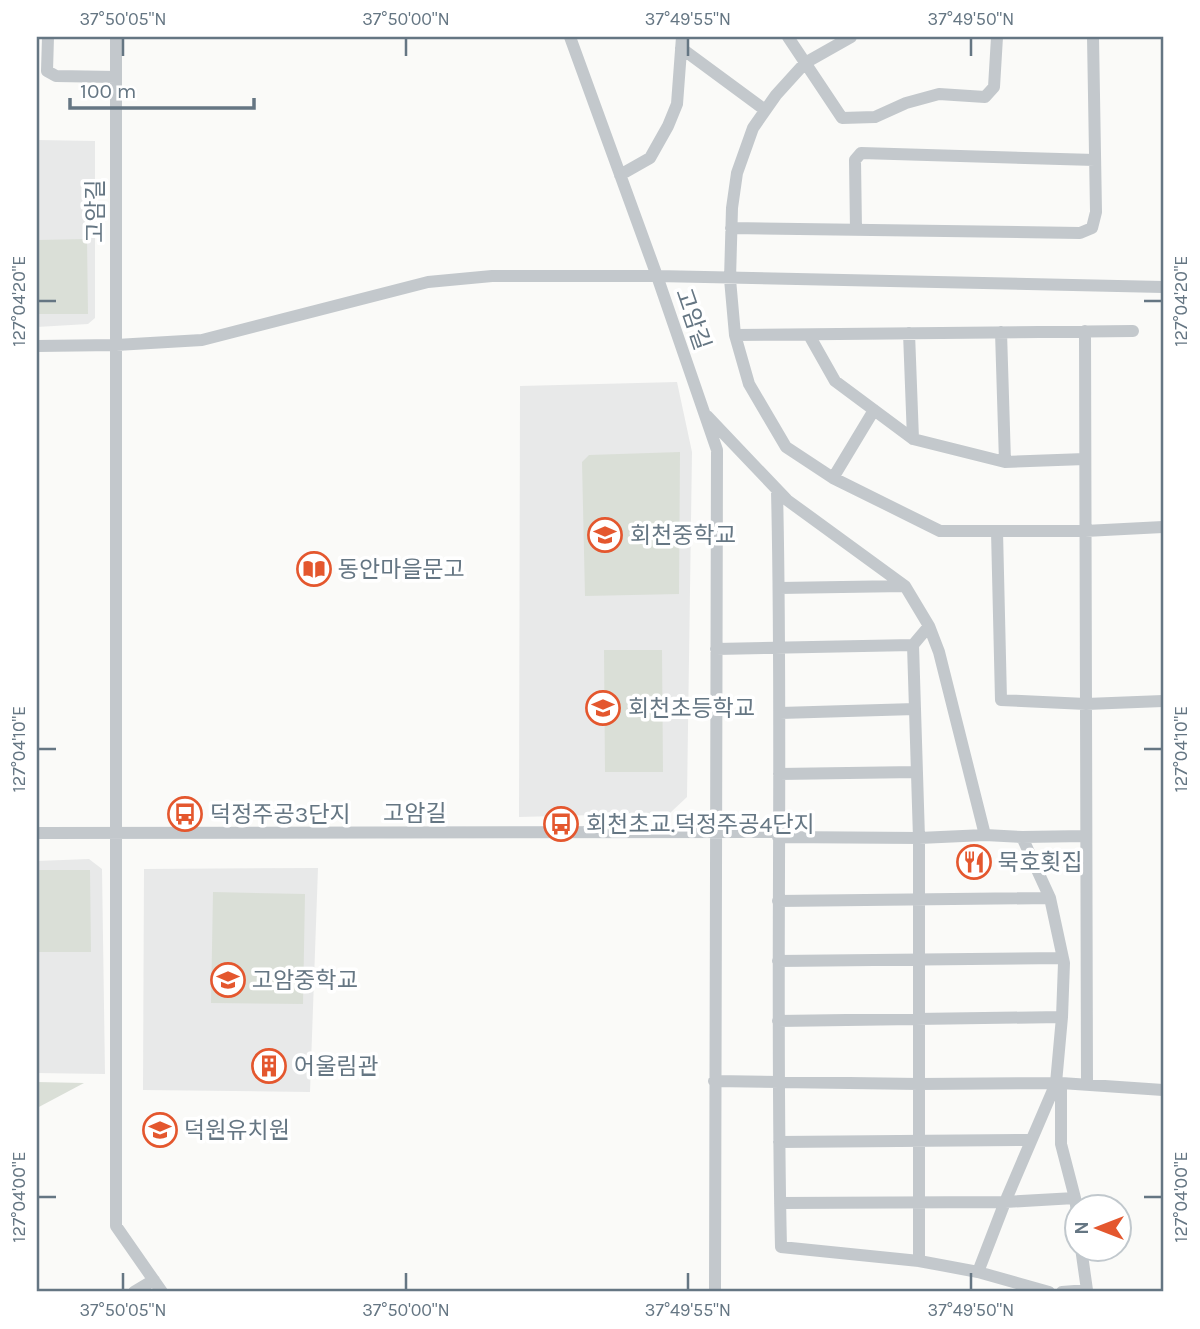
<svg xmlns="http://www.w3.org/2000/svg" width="1200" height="1329" font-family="Karla,'Noto Sans KR',sans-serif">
	<rect width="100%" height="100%" fill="#fafaf8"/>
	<path fill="#e8e9e9" d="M37,140L95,141V318L88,324L37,327Z
		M677,382L692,452L687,797L670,813L519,817L520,386Z
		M89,859L102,869L105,1074L37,1073V861Z
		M318,868L310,1092L143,1090L144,869Z"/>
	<path fill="#dadfd7" d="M87,239L88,314H37V240Z
		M680,452L679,594L585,596L582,462L589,455Z
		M604,650H662L663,772H605Z
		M37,870H90L91,952H37Z
		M213,892L305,894L303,1004L211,1003Z
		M37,1082L84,1083L37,1108Z"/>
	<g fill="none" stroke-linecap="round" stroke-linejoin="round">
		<path stroke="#c3c8cc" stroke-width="12" d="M48,37L47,71L56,76L116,77
			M570,37L657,276L1163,287
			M788,37L842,118L875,117L906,103L939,94L985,97L994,87L997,37
			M851,37L805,63L776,95L753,128L737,173L732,208L730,279L735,335L749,384L786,447L833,478L940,531H1085L1163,527
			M681,48L765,110
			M620,175L650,158L668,126L677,104L682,37
			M731,228L1080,233L1092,228L1096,212L1093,37
			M856,230L855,160L861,153L1095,160
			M1085,331L1087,1085
			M1001,332L1005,462
			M909,333L913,439
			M735,335L1133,331
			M809,335L835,381L913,439L1005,462L1085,459
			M37,346L116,345V37
			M707,416L787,500L905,586L929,626L913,645L919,838L985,835
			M833,478L874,410
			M777,491C783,743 775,995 781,1247L919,1261L978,1272L1005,1202L1075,1198L1078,1220
			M997,531L1001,700L1086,704L1163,701
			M779,588L905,586
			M716,649L913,645
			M780,713L915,709
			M779,774L917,772
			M37,833L778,832
			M778,837L919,838V1084L1061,1083V1144L1075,1198
			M1022,837L1086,836
			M778,901L1050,898
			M778,961L1063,958
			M778,1021L1062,1017
			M714,1081L919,1084V1261
			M1061,1083L1163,1090
			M779,1142L1031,1140
			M780,1203L1005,1202L1056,1083L1062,1017L1064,963L1050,898L1022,837L985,835L939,652L929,626
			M978,1272L1049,1292
			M134,1292L154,1280
			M162,1292L116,1226V345L202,340L428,282L492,276H657L717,450L715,1292
			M1062,1292L1087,1290L1081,1248"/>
	</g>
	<path fill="none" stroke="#657683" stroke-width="2.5" d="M123,38V56M406,38V56M688,38V56M971,38V56M38,301H56M1144,301H1162M38,749H56M1144,749H1162M38,1197H56M1144,1197H1162M123,1273V1290M406,1273V1290M688,1273V1290M971,1273V1290"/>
	<defs>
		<g id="school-ring" transform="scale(1.75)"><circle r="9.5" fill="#fff" stroke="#e4572e" stroke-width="1.5"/><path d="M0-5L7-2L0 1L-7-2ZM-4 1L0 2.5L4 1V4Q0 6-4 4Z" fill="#e4572e"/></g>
		<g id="library-ring" transform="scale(1.75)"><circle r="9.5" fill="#fff" stroke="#e4572e" stroke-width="1.5"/><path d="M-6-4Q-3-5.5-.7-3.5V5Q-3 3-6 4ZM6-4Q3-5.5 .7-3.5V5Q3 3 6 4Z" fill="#e4572e"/></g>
		<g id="bus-ring" transform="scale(1.75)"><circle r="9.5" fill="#fff" stroke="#e4572e" stroke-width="1.5"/><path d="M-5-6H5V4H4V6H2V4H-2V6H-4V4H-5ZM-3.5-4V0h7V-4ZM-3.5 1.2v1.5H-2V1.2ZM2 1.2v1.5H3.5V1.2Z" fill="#e4572e"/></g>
		<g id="restaurant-ring" transform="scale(1.75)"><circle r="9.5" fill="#fff" stroke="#e4572e" stroke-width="1.5"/><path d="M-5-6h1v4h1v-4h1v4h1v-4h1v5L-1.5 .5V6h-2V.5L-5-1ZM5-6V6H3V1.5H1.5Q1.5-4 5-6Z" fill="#e4572e"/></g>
		<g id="building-ring" transform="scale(1.75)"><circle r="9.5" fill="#fff" stroke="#e4572e" stroke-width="1.5"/><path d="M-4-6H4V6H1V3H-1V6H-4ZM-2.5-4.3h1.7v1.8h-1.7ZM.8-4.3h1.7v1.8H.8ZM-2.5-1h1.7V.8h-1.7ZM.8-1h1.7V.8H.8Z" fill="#e4572e"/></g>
	</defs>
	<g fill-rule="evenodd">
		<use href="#school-ring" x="605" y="535"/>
		<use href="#library-ring" x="314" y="569"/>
		<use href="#school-ring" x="603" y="708"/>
		<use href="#bus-ring" x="185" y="814"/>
		<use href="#bus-ring" x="561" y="824"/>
		<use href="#restaurant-ring" x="974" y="862"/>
		<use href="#school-ring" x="228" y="980"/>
		<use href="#building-ring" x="269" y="1066"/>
		<use href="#school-ring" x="160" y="1130"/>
	</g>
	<g text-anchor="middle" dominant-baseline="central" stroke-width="7" stroke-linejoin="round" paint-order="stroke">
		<g font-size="23" fill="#657683" stroke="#fff">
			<text transform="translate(95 211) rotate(-90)">고암길</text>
			<text transform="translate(693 319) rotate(71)">고암길</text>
			<text x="415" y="813">고암길</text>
		</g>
		<g font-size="23" fill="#657683" stroke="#fff" text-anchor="start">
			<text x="630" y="535">회천중학교</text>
			<text x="338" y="569">동안마을문고</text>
			<text x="628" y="708">회천초등학교</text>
			<text x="210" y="814">덕정주공3단지</text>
			<text x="586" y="824">회천초교.덕정주공4단지</text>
			<text x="998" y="862">묵호횟집</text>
			<text x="252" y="980">고암중학교</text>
			<text x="294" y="1066">어울림관</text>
			<text x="184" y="1130">덕원유치원</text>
		</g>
	</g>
	<rect width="1200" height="1329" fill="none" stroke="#ffffff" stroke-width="77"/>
	<g transform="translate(1098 1228) rotate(270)"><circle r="33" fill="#ffffff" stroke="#c1c8cd" stroke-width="2"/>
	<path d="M0-5L12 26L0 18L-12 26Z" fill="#e4572e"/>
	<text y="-10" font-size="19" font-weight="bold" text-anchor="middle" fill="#657683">N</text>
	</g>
	<path d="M70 98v10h184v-10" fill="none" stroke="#657683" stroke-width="3.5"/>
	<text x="80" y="98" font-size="21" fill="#657683" stroke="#ffffff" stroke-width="5" paint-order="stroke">100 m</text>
	<rect x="38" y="38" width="1124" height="1252" fill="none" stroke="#657683" stroke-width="2.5"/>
	<g font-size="18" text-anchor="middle" fill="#657683">
		<text x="123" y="25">37°50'05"N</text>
		<text x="406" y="25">37°50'00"N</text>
		<text x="688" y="25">37°49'55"N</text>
		<text x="971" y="25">37°49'50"N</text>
		<text transform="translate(1181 301) rotate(-90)" y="6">127°04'20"E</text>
		<text transform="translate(19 301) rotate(-90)" y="6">127°04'20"E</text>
		<text transform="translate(1181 749) rotate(-90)" y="6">127°04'10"E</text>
		<text transform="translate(19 749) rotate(-90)" y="6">127°04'10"E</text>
		<text transform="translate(1181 1197) rotate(-90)" y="6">127°04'00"E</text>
		<text transform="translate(19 1197) rotate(-90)" y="6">127°04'00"E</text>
		<text x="123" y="1316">37°50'05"N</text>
		<text x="406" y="1316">37°50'00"N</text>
		<text x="688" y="1316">37°49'55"N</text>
		<text x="971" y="1316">37°49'50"N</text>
	</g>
</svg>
